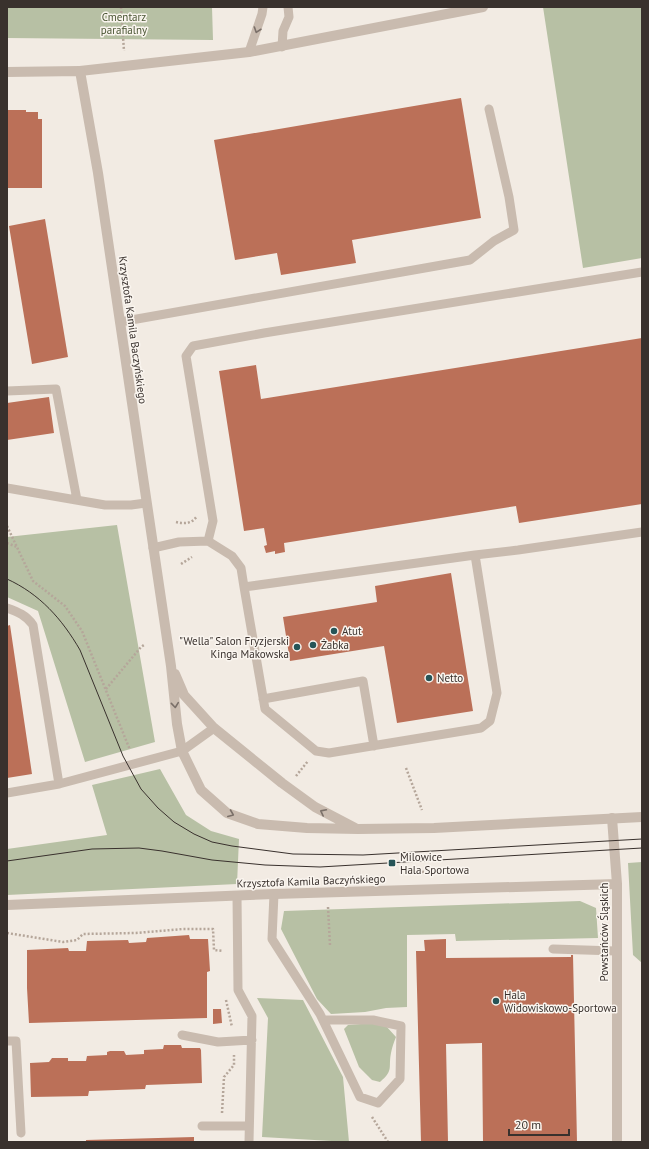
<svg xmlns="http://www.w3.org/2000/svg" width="649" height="1149" font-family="'PT Sans',sans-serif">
	<rect width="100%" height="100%" fill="#f2ebe3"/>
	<path fill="#b7c0a4" d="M7,7H212L213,40L7,38Z
		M543,7H642V258L583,268Z
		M117,525L155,742L85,762L38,611L7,597V537Z
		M160,769L186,815L211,831L239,839L237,884L7,895V849L107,835L92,785Z
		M642,862V963L633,955L628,863Z
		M580,901L596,908L598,938L456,941L455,934L407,935V1007L386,1008L365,1012L331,1014L317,999L281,929L284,911Z
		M257,998L303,1000L343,1077L349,1142L262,1137L268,1018Z
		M374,1023L386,1026L396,1037C394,1042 392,1047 391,1053C388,1068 394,1070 380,1082L372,1080L359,1067L344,1029L348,1025Z"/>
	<path fill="#bb7058" d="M461,98L481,218L352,240L356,263L281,275L277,253L235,260L214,140Z
		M7,110H26V112H38V119H42V188H8Z
		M45,219L68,357L32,364L9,226Z
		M642,338V504L519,523L516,506L284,543L285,552L275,554V551L266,553L264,546L267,545L264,528L244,531L219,371L256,365L261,399Z
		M49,397L54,433L7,440V403Z
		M451,573L473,711L397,723L384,646L290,661L283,617L377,602L375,586Z
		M10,625L32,774L7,778V626Z
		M189,935L190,939H208L210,971L207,972V1018L29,1023L27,988V950L68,948L69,951H86L87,941L128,940L129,943L146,942L147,938Z
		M446,939V958L571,957V955H573L577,1142H483L482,1043L446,1044L448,1142H421L416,951H425L424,940Z
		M213,1009H221L222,1023L213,1024Z
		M164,1045H181L182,1048H200L201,1050L202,1083L146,1085L145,1089L89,1091L88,1096L31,1097L30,1063L49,1062L52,1058H68V1061H86L87,1056L107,1055V1052L110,1051H124L126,1055L144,1054V1050L163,1049Z
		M194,1137V1142H86V1140Z"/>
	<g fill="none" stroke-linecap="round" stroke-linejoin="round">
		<path stroke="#b5a69a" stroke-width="2.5" stroke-dasharray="2 2" stroke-linecap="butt" d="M121,7L124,51
			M176,522C184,524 192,524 197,516
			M7,526L33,581L65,606L82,631L130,750
			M7,543L17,547
			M181,564L192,557
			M106,689L141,647L144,645
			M406,768L422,810
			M296,776L308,761
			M422,872L437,871
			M328,907L330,945
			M7,933L63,942L77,940L83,934L136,933L183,929H213L214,950L223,951
			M226,1000L232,1027
			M222,1113L224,1077L234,1065V1055
			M372,1117L388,1142"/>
		<path stroke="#c9bbaf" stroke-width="9" d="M282,47L283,31L289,17L288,7
			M249,52L262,14L263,7
			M120,322L470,260L494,241L514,230L509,197L489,109
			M7,391L56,389L77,500
			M7,488L105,505H131L146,503
			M208,541L213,521L186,356L193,346L264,333L642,272
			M153,548L179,542L208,541L232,556L241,568L244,587L265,709L316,751L329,753L481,728L490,721L497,693L475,555L244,587
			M475,555L518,550L642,532
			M7,608C18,612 26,615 33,625L59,784
			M263,699L363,681L374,746
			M7,793L59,784L182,751L214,728
			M274,894L272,939L320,1014L360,1097L378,1103L400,1079L401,1026L373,1020H323
			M237,896L238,990L252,1016L249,1142
			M553,949L616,951
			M182,1035L218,1042L252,1040
			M7,1041H16L21,1133
			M202,1126H249"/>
		<path stroke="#c9bbaf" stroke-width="10" d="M80,71L249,52L483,7
			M612,818L617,884V1142
			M7,905L274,894L617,884"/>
		<path stroke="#c9bbaf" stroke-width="10" d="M7,72L80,71L98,173L120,322L171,666L177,724L182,751L201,790L227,813L258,824L307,828L358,829L434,828L642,817
			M175,674L184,695L214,728L282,783L315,807L355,828"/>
		<path stroke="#39312d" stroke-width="1" d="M7,579C40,594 62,619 80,650L123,756L141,789L158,808L174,822L194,834L212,842L232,846L293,854L363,855L642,839
			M7,861L92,849L139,848L162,851L212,860L265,865L320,867L642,848"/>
	</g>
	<defs><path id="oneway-chevron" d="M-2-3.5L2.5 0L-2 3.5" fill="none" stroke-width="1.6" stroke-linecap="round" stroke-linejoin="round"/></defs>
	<g stroke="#7a6f68">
		<use href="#oneway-chevron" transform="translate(257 30) rotate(109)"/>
		<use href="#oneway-chevron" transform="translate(175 705) rotate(84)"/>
		<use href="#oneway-chevron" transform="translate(323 812) rotate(-153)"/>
		<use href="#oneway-chevron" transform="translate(231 814) rotate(22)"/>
	</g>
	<g fill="#265457" stroke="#faf5ef" stroke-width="1.5">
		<circle cx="334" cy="631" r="4"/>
		<circle cx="313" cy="645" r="4"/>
		<circle cx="297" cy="647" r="4"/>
		<circle cx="429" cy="678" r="4"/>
		<rect x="388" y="859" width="8" height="8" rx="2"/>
		<circle cx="496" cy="1001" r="4"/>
	</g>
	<g text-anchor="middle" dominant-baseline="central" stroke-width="3" stroke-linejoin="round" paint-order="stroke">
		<g font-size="11" fill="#495533" stroke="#faf5ef">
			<text x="124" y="17">Cmentarz<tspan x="124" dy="13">parafialny</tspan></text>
		</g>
		<g font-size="11" fill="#39312d" stroke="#faf5ef">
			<text transform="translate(133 330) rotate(82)">Krzysztofa Kamila Baczyńskiego</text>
			<text transform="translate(311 881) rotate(-2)">Krzysztofa Kamila Baczyńskiego</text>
			<text transform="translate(604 932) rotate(-90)">Powstańców Śląskich</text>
		</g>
		<g font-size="11" fill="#39312d" stroke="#faf5ef" text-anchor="start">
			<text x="342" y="631">Atut</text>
			<text x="289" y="641" text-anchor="end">"Wella" Salon Fryzjerski<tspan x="289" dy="13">Kinga Makowska</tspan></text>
			<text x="321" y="645">Żabka</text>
			<text x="437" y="678">Netto</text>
			<text x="400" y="857">Milowice<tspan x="400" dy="13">Hala Sportowa</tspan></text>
			<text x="504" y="995">Hala<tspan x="504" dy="13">Widowiskowo-Sportowa</tspan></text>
		</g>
	</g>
	<rect width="649" height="1149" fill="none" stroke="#39312d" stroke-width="16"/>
	<path d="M509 1129v6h60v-6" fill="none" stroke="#39312d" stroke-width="2"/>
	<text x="515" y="1129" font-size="12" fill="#39312d" stroke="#faf5ef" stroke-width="3" paint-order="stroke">20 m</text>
</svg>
